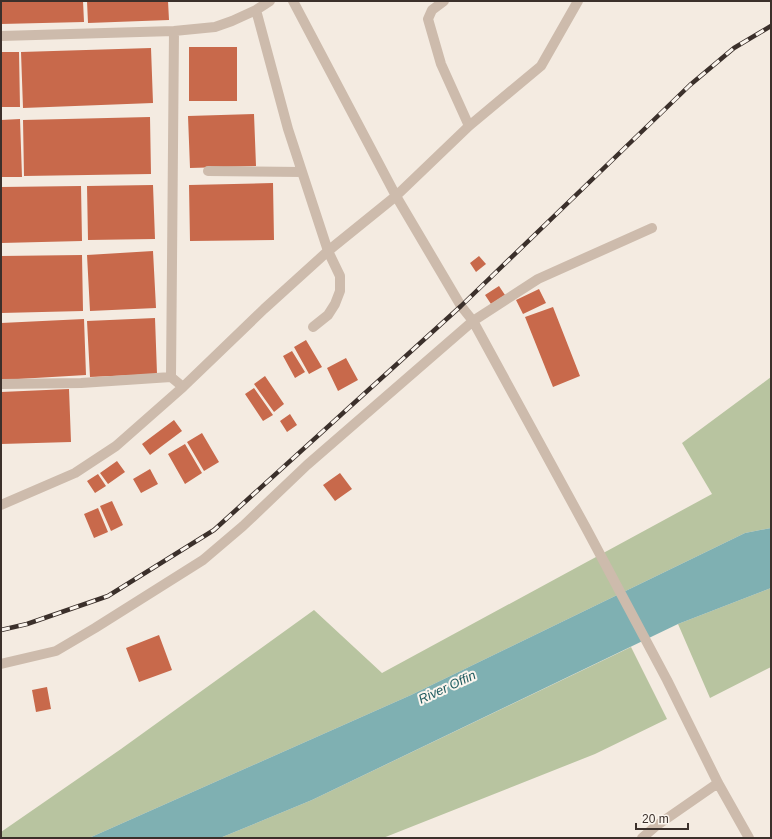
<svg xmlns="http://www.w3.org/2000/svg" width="772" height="839" font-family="Arial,sans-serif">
	<rect width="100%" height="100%" fill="#f4ebe1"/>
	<path fill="#b8c4a0" d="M771,377V528L745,533L411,695L89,838H1V832L121,749L314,610L382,673L712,494L682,443Z
		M771,588V667L710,698L678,624Z
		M631,647L667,719L595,754L383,838H220L312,800Z"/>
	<path fill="#7fb0b2" d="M771,528V588L678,624L312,800L220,838H89L411,695L745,533Z"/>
	<path fill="#c8694b" d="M1,1H83L84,22L1,24Z
		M87,1H168L169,20L88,23Z
		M189,47H237V101H189Z
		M151,48L153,103L23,108L21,52Z
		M1,52H19L20,107H1Z
		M254,114L256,166L190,168L188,116Z
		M150,117L151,174L24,176L23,120Z
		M20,119L22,177H1V120Z
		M273,183L274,240L190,241L189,185Z
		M153,185L155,239L88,240L87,186Z
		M81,186L82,241L1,243V187Z
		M153,251L156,308L90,311L87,255Z
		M82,255L83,311L1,313V256Z
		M479,256L486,264L476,272L470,263Z
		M499,286L505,295L491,304L485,295Z
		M539,289L546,303L523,314L516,300Z
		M553,307L580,376L553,387L525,317Z
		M155,318L157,374L90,377L87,321Z
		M84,319L86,375L1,380V323Z
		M306,340L322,367L309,374L294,347Z
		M292,351L305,372L295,378L283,356Z
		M346,358L358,380L338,391L327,368Z
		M265,376L284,404L274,412L254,384Z
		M254,388L273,415L263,421L245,394Z
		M69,389L71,442L1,444V392Z
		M290,414L297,425L287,432L280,421Z
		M174,420L182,431L150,455L142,444Z
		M202,433L219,462L204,471L187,442Z
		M185,444L202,473L185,484L168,454Z
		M117,461L125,472L108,484L100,473Z
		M150,469L158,484L141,493L133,479Z
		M340,473L352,489L335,501L323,485Z
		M98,474L106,486L95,493L87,481Z
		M112,501L123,525L111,531L100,506Z
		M98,508L108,532L94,538L84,514Z
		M159,635L172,670L139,682L126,648Z
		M47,687L51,709L36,712L32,690Z"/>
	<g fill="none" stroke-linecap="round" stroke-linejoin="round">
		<path stroke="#cdbbac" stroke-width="10" d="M293,1L396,196L461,306L473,321L586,528L667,680L718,783L749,838
			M444,1L432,10L428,19L441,64L469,126
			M256,10L288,129L328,251L340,276V291L335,304L328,315L313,327
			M174,31L171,377L183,387
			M1,36L174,31L215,27L232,21L256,10L270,1
			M208,171L302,172
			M1,384L81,383L171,377
			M1,505L75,473L116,446L183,387L264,309L328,251L396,196L469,126L541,66L578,1
			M1,664L56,651L95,628L203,560L243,526L307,465L473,321L538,279L652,228
			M642,838L656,826L718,783"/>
		<g stroke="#3b302b" stroke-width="4.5">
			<path id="rail" d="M1,630L27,624L108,596L214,530L461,306L690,85L734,48L771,26"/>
		</g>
		<use href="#rail" stroke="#fbf5ee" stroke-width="3" stroke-dasharray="9" stroke-linecap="butt"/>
	</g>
	<g text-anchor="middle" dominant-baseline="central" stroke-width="4" stroke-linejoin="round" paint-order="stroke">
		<g font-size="13" font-style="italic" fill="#1f5a5e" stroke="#fbf5ee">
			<text transform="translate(447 687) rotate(-25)">River Offin</text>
		</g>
	</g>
	<rect width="772" height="839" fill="none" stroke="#3b302b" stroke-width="4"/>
	<path d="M636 823v6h52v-6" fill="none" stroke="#3b302b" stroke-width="2"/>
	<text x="642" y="823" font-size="12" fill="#3b302b" stroke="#fbf5ee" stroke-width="3" paint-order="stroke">20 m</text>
</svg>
